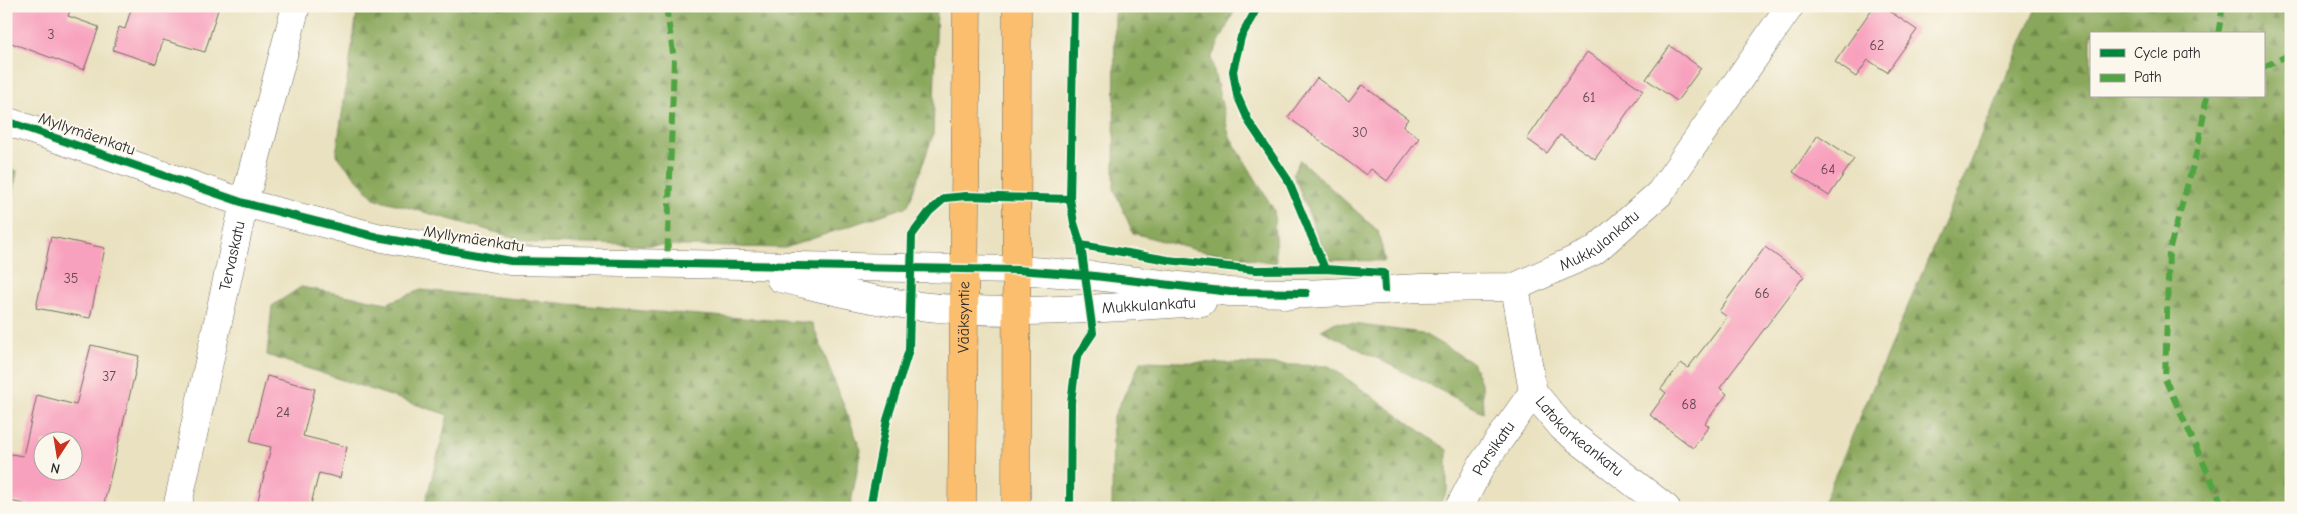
<svg xmlns="http://www.w3.org/2000/svg" width="2297" height="514" font-family="'Comic Neue',sans-serif">
	<defs>
		<pattern id="forest-firs" width="22" height="20" patternUnits="userSpaceOnUse" patternTransform="scale(1.25)"><rect width="22" height="20" fill="#8aa85c"/><path d="M5 1l3.5 6h-7zM16 11l3.5 6h-7z" fill="#71894c"/></pattern>
	</defs>
	<rect width="100%" height="100%" fill="#fbf7ec"/>
	<filter id="ink" filterUnits="userSpaceOnUse"><feTurbulence type="fractalNoise" baseFrequency=".02" numOctaves="2"/><feDisplacementMap in="SourceGraphic" scale="10" xChannelSelector="R" yChannelSelector="G"/><feConvolveMatrix kernelMatrix="1 2 1 2 8 2 1 2 1" color-interpolation-filters="sRGB"/></filter>
	<filter id="wash" filterUnits="userSpaceOnUse"><feTurbulence type="fractalNoise" baseFrequency=".0096" numOctaves="4" result="noise"/><feDisplacementMap in="SourceGraphic" scale="20" xChannelSelector="R" yChannelSelector="G"/><feGaussianBlur stdDeviation="1.12" result="paint"/><feColorMatrix in="noise" values="0 0 0 0 0 0 0 0 0 0 0 0 0 0 0 0 0 1.4 0 .05"/><feComposite in="paint" operator="in"/></filter>
	<g filter="url(#wash)">
		<rect width="100%" height="100%" fill="#e9e1bf"/>
		<path fill="url(#forest-firs)" stroke="#5a6a44" fill-rule="evenodd" d="M358,6H937L933,135L908,206L785,248L534,243L374,198L336,155Z
			M1115,6H1237L1211,58L1229,135L1274,210L1276,263L1196,250L1133,233L1114,189Z
			M2037,6H2291V508H1821ZM2091,34H2263V96H2091Z
			M1300,160L1378,231L1385,261L1327,260L1293,173Z
			M6,167L17,171L6,231Z
			M301,287L387,303L421,290L643,311L812,323L861,450L850,508H424L448,415L267,355L272,306Z
			M1336,322L1422,333L1472,362L1482,385L1483,412L1321,330Z
			M1141,361L1329,366L1447,450V492L1437,508H1112L1113,418Z"/>
		<g id="blocks">
			<path fill="#f8a1be" fill-rule="evenodd" d="M6,6H72L68,16L99,27L84,70L6,41Z
				M132,6H219L205,52L163,40L156,64L113,50L119,27L125,29Z
				M1874,6H1882L1917,30L1887,72L1868,60L1856,77L1835,62Z
				M1670,46L1701,68L1677,101L1646,79Z
				M1587,52L1643,90L1595,159L1560,135L1547,153L1527,139Z
				M1317,78L1349,102L1362,85L1408,119L1403,126L1419,138L1387,181L1371,169L1366,175L1288,117Z
				M1818,135L1854,159L1829,196L1793,172Z
				M51,237L105,248L90,318L36,308Z
				M1765,247L1804,276L1720,388L1727,394L1705,423L1709,426L1693,448L1650,415L1666,393L1661,389L1681,363L1688,368L1727,317L1719,311Z
				M91,345L139,356L103,508H41L6,500V477L11,454L23,456L37,395L76,405ZM42,442H72V472H42Z
				M267,376L315,389L303,436L347,447L340,478L319,473L310,508H256L271,447L250,442Z"/>
		</g>
	</g>
	<g filter="url(#ink)">
		<use href="#blocks" fill-opacity="0" stroke="#6e6b5f" stroke-width="1"/>
		<g fill="none" stroke-linecap="round" stroke-linejoin="round">
			<g stroke="#6e6b5f" stroke-width="29">
				<g id="minor">
					<path d="M6,121L244,203L377,237L511,261L1017,270L1086,275L1230,292L1306,293"/>
					<path id="s1" d="M780,278C823,288 867,300 910,305C1007,317 1105,308 1202,302"/>
					<path id="s2" d="M1515,287L1533,392L1563,428L1666,508"/>
					<path id="s3" d="M1287,295L1421,288L1515,287L1594,251L1660,193L1790,6"/>
					<path id="s4" d="M177,508L244,203L296,6"/>
					<path id="s5" d="M1459,508L1481,466L1533,392"/>
				</g>
			</g>
			<g stroke="#6e6b5f" stroke-width="29">
				<g id="highway">
					<path id="s6" d="M962,508L967,6"/>
					<path d="M1016,508L1017,6"/>
				</g>
			</g>
			<use href="#minor" stroke="#fff" stroke-width="28"/>
			<use href="#highway" stroke="#fbbd6e" stroke-width="28"/>
			<path stroke="#51a443" stroke-width="6" stroke-dasharray="12 6" stroke-linecap="butt" d="M666,6L674,59L667,265
				M2218,34L2223,6
				M2263,67L2291,54
				M2207,96L2197,151L2169,251L2165,379L2224,508"/>
			<g stroke="#fbf7ec" stroke-width="11">
				<path id="cycleway" d="M1258,6L1241,37L1233,71L1237,95L1249,122L1288,180L1325,269
					M6,121L244,203L377,237L511,261L1017,270L1086,275L1230,292L1306,293
					M1081,245L1168,260L1256,270L1325,269L1384,273L1385,289
					M870,508L887,420L909,350L912,235L929,212L945,198L966,196L1070,199
					M1070,508L1071,402L1077,357L1093,333L1081,245L1074,223L1070,199L1074,6"/>
			</g>
			<use href="#cycleway" stroke="#00873e" stroke-width="8"/>
		</g>
	</g>
	<g text-anchor="middle" dominant-baseline="central" stroke-width="4" stroke-linejoin="round" paint-order="stroke">
		<g font-size="14" fill="#5e4850">
			<text x="51" y="34">3</text>
			<text x="1877" y="45">62</text>
			<text x="1589" y="97">61</text>
			<text x="1360" y="132">30</text>
			<text x="1828" y="169">64</text>
			<text x="71" y="278">35</text>
			<text x="1762" y="293">66</text>
			<text x="109" y="376">37</text>
			<text x="1689" y="404">68</text>
			<text x="283" y="412">24</text>
		</g>
		<g font-size="16" fill="#2b2b2b" stroke="#fbf7ec">
			<text transform="translate(87 134) rotate(19)">Myllymäenkatu</text>
			<text transform="translate(474 239) rotate(9)">Myllymäenkatu</text>
			<text stroke="none"><textPath href="#s3" startOffset="325">Mukkulankatu</textPath></text>
			<text stroke="none"><textPath href="#s4" startOffset="258">Tervaskatu</textPath></text>
			<text stroke="none"><textPath href="#s1" startOffset="372">Mukkulankatu</textPath></text>
			<text stroke="none"><textPath href="#s6" startOffset="191">Vääksyntie</textPath></text>
			<text stroke="none"><textPath href="#s2" startOffset="171">Latokarkeankatu</textPath></text>
			<text stroke="none"><textPath href="#s5" startOffset="69">Parsikatu</textPath></text>
		</g>
	</g>
	<rect width="2297" height="514" fill="none" stroke="#fbf7ec" stroke-width="25"/>
	<rect x="2090" y="32" width="175" height="65" fill="#fbf7ec" stroke="#a8a59f"/>
	<rect x="2100" y="49" width="25" height="8" fill="#00873e" stroke="#a8a59f"/>
	<text x="2134" y="58" font-size="15" fill="#2b2b2b">Cycle path</text>
	<rect x="2100" y="74" width="25" height="8" fill="#51a443" stroke="#a8a59f"/>
	<text x="2134" y="82" font-size="15" fill="#2b2b2b">Path</text>
	<g transform="translate(58 456) rotate(192)"><circle r="24" fill="#fbf7ec" stroke="#a8a59f"/>
	<path d="M0-4L9 19L0 12L-9 19Z" fill="#c8321e"/>
	<text y="-8" font-size="14" font-weight="bold" text-anchor="middle" fill="#2b2b2b">N</text>
	</g>
</svg>
